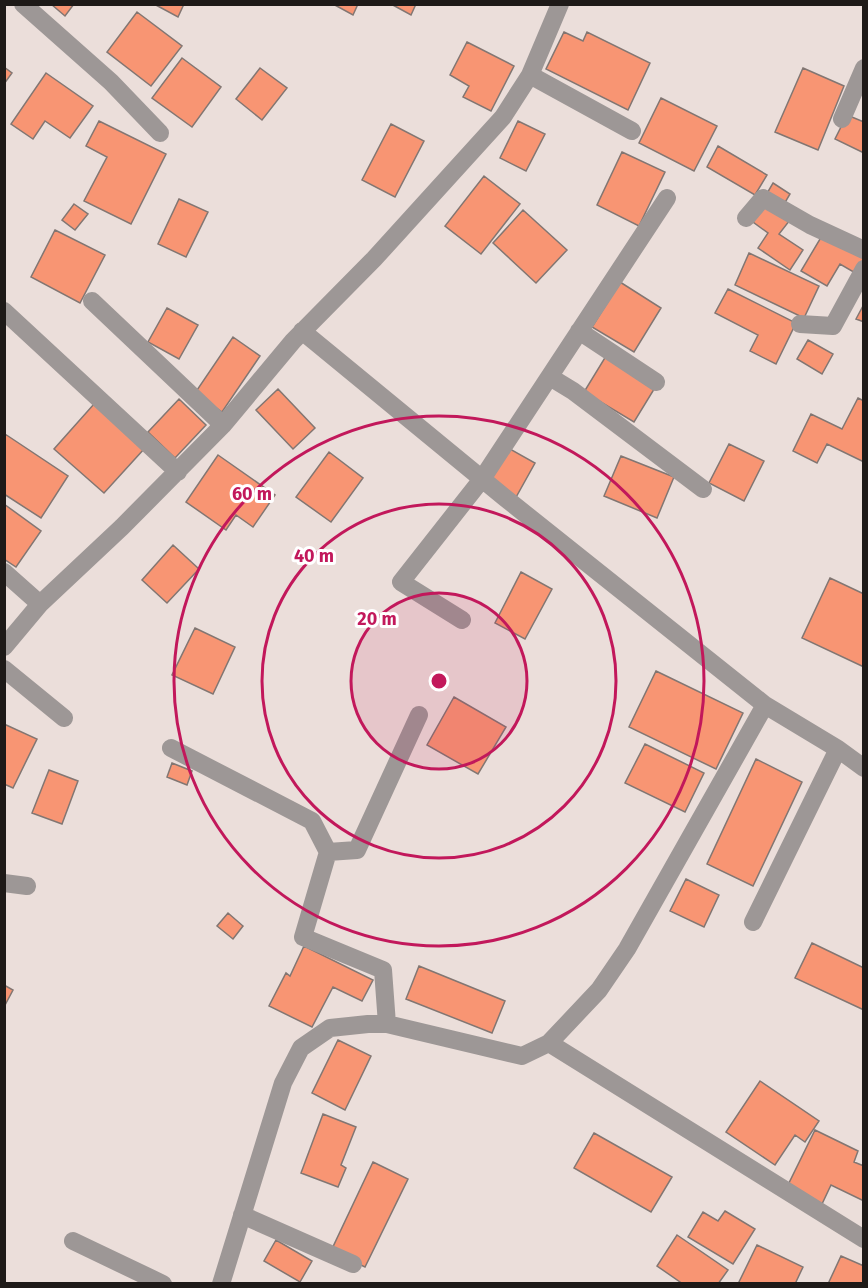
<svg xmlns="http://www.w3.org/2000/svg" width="868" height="1288" viewBox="0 0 868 1288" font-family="'Fira Sans',sans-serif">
	<rect width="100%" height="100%" fill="#ebdeda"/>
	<!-- building -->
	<path fill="#f89573" stroke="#827672" stroke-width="1.5" d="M51,4H74L65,16Z
		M154,4H184L178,17Z
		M333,4H358L353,15Z
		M391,4H416L411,15Z
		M137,12L182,46L151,86L107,52Z
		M564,32L583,41L587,32L650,63L628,110L546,69Z
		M467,42L514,66L491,111L463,97L469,86L450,75Z
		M182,58L221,87L192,127L152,98Z
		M4,67L12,73L4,84Z
		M260,68L287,88L262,120L236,99Z
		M803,68L844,86L818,150L775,132Z
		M46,73L93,106L70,138L45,121L33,139L11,124Z
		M661,98L717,126L694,171L639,143Z
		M847,115L864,122V153L835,139Z
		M99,121L166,154L131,224L84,201L107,157L86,146Z
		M518,121L545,134L526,171L500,158Z
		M391,124L424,141L395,197L362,180Z
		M718,146L767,175L755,195L707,167Z
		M622,152L665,172L639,226L597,205Z
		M484,176L520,204L481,254L445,226Z
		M773,183L790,194L783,206L766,195Z
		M179,199L208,212L186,257L158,244Z
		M766,203L790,220L779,234L803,250L790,270L758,248L768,233L753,222Z
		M74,204L88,214L75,230L62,220Z
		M523,210L567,250L536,283L493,243Z
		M55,230L105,255L80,303L31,277Z
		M823,234L864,258V263L857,274L840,264L827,286L801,271Z
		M749,253L819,286L804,318L735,285Z
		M620,282L661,308L634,352L592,327Z
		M728,289L796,323L776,364L750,351L758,335L715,313Z
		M864,304V322L856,319Z
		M167,308L198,325L179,359L148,342Z
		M233,337L260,356L222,412L195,393Z
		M808,340L833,354L822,374L797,359Z
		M606,356L656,386L634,422L584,392Z
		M278,389L315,428L293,449L256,410Z
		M858,398L864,401V462L827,444L817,463L793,451L811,414L842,429Z
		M179,399L206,425L175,458L148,432Z
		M94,404L144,449L104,493L54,449Z
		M5,434L68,476L41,518L4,494Z
		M729,444L764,461L744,501L709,483Z
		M508,448L535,463L515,499L487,484Z
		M329,452L363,478L331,522L296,497Z
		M218,455L275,495L253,527L236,515L226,530L186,502Z
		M621,456L674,477L657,518L604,496Z
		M4,504L41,531L16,567L4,559Z
		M173,545L199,569L167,603L142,580Z
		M521,572L552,589L525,639L495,623Z
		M830,578L864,594V667L802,638Z
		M195,628L235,647L213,694L172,675Z
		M656,671L743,713L716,769L629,727Z
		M454,697L506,727L478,774L427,745Z
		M4,724L37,739L13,788L4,784Z
		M645,744L704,773L685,812L625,783Z
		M756,759L802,782L753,886L707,864Z
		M172,763L192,771L187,785L167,777Z
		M49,770L78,781L62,824L32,813Z
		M686,879L719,895L704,927L670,911Z
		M228,913L243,926L233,939L217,926Z
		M812,943L864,968V1010L795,978Z
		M304,946L373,980L362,1001L333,987L312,1027L269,1006L286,973L290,976Z
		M419,966L505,1001L492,1033L406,999Z
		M4,985L13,990L4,1007Z
		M338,1040L371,1056L345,1110L312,1093Z
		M760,1081L819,1121L805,1142L795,1135L775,1165L726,1132Z
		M323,1114L356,1127L341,1165L346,1168L338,1187L301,1173Z
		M815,1130L858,1151L854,1162L864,1166V1201L831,1185L822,1204L787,1187Z
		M594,1133L672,1177L651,1212L574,1168Z
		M373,1162L408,1179L365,1267L331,1251Z
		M725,1211L755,1229L733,1264L688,1237L703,1212L718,1221Z
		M677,1235L728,1270L718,1284H683L657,1266Z
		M276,1240L312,1261L300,1282L264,1261Z
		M757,1245L803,1267L795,1284H738Z
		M841,1256L864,1266V1284H828Z"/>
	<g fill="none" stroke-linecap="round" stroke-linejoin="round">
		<!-- minor -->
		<path stroke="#9d9796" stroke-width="18" d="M23,4L111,82L160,133
			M530,75L632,131
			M842,119L864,68
			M746,218L763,198L810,225L864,250
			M92,301L223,425
			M4,311L178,472
			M800,324L833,326L864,269
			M302,331L504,497L765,705L838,749L864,768
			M579,331L656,382
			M550,377L573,391L703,489
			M4,572L40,604
			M462,620L401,582L482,479L667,198
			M4,647L40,604L122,527L223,425L293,341L374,259L503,117L530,75L560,4
			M4,669L64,718
			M171,748L312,821L328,852L303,937L383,970L387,1024
			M328,852L357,850L419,715
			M4,883L27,886
			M753,922L838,749
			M549,1043L864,1239
			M242,1215L353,1264
			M73,1241L163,1284
			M221,1284L283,1083L301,1048L330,1028L368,1024H387L522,1056L549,1043L599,990L627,949L765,705"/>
	</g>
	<!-- distance rings -->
	<circle cx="439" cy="681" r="88" fill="#c2185b" fill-opacity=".12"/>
	<g fill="none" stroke="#c2185b" stroke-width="3">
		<circle cx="439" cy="681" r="88"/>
		<circle cx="439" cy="681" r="177"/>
		<circle cx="439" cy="681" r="265"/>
	</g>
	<circle cx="439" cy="681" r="9" fill="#c2185b" stroke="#fff" stroke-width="3"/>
	<g font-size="18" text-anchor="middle" font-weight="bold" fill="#c2185b" stroke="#fff" stroke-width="6" stroke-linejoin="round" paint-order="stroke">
		<text x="252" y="500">60 m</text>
		<text x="314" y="562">40 m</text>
		<text x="377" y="625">20 m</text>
	</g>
	<!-- border -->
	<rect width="868" height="1288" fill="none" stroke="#1e1a18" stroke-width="12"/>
</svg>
